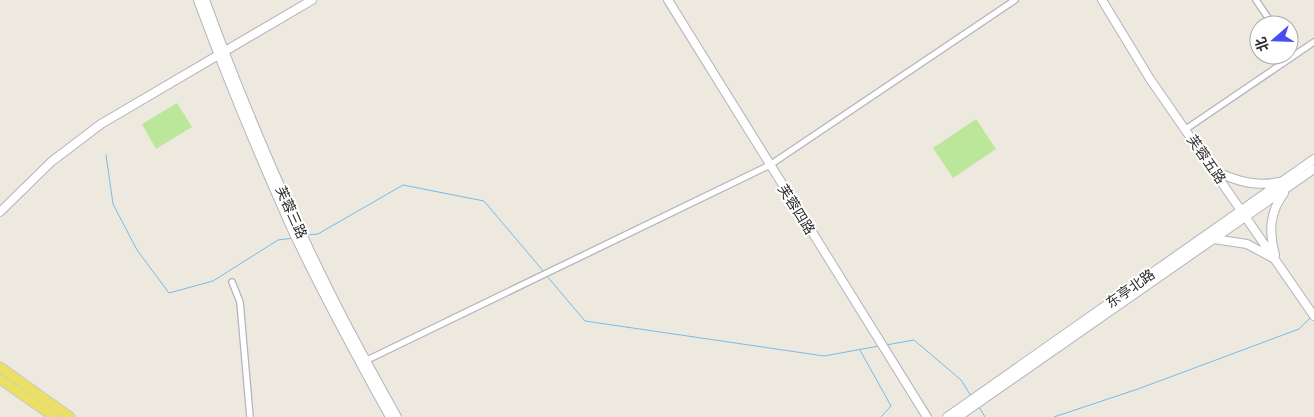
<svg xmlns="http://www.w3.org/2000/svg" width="1314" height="417" viewBox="0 0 1314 417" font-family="Lato,'Noto Sans SC',sans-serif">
	<rect width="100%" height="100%" fill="#ede9df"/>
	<!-- pitch -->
	<path fill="#bce79a" d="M177,103L192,127L156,149L142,124Z
		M976,119L996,149L953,178L933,148Z"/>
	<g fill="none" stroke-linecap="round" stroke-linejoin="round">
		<!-- stream -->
		<path stroke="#77bbea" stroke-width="1" d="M106,155L113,204L137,250L169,293L213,281L278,240L294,238
			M307,235L318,234L403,185L484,201L544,272
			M546,275L585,321L824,356L879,346
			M886,345L914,340L961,380L971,396
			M860,350L891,406L881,417
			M979,407L985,417
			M1054,417L1138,389L1299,329L1310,318"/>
		<defs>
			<path id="street" d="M1256,0L1273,25
				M1289,50L1293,56
				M1186,129L1314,42
				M232,282L240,302L250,417
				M363,362L770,165L1015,0"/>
			<path id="secondary" d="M198,0C226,76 257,151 290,225C320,290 355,354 390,417
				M205,0C241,98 282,196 329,290C350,333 374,375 397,417
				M668,0L927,417
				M1102,0L1150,79L1314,316
				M1216,172C1238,181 1255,187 1279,182
				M0,212L51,162L101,124L312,0
				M1214,239L1247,244L1273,258
				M1275,255C1269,232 1269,213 1284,193
				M947,417L1314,159
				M958,417L1314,169"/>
			<path id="primary" d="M0,367L70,417
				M0,379L54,417"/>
		</defs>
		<!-- street casing -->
		<use href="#street" stroke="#b2b3bf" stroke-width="8"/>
		<!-- secondary casing -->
		<use href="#secondary" stroke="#b2b3bf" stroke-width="10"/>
		<!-- primary casing -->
		<use href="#primary" stroke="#c8c8c8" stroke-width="11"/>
		<!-- street -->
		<use href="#street" stroke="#fff" stroke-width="5.5"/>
		<!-- secondary -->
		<use href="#secondary" stroke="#fff" stroke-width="8"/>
		<!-- primary -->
		<use href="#primary" stroke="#ebdf66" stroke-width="9"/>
	</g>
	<g text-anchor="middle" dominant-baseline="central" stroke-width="4" stroke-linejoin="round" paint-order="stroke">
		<!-- street labels -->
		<g font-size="14" fill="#2c2c2c" stroke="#fff">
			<text transform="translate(1207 159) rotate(55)">芙蓉五路</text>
			<text transform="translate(797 209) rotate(58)">芙蓉四路</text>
			<text transform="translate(292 212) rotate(66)">芙蓉三路</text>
			<text transform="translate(1130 288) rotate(-35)">东亭北路</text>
		</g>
	</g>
	<!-- north arrow -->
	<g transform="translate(1274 40) rotate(250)"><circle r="24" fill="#ffffff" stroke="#ababab"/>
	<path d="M0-4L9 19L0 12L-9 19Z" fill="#474ef2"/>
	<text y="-8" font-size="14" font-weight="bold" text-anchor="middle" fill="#2c2c2c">北</text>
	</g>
</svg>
